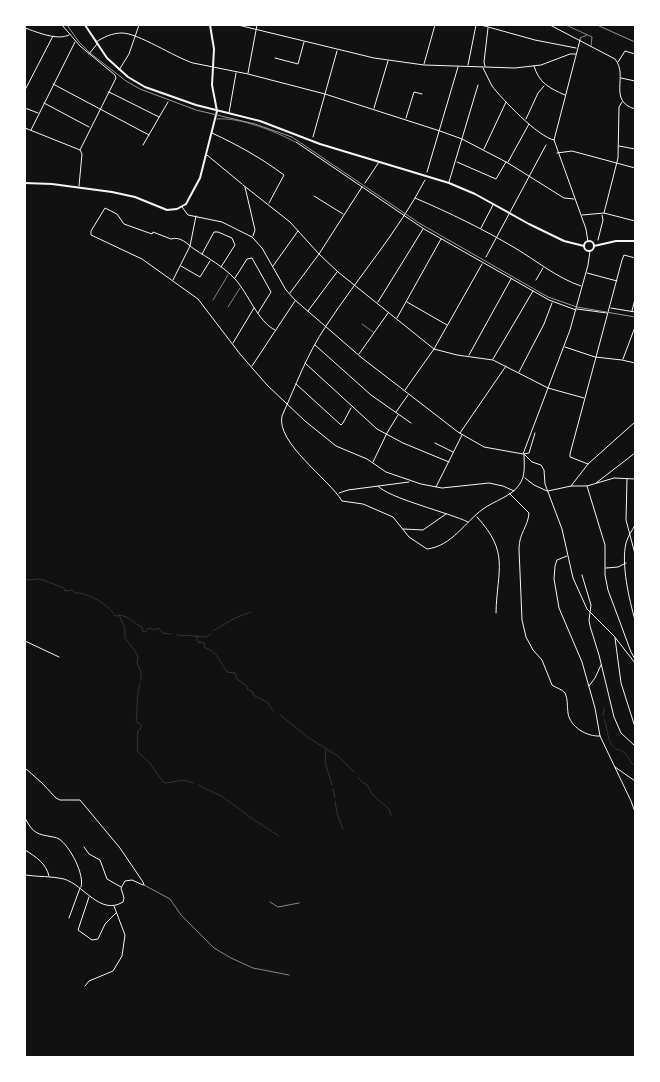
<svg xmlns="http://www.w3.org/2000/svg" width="660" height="1082" viewBox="0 0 660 1082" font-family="Mulish,sans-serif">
	<rect width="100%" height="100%" fill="#111"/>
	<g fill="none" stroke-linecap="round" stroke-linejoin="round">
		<!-- stream -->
		<path stroke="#333" stroke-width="1" d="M25,578L27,580L40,579L64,588L65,591L72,590L76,593C86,592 110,605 115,616C128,613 132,623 142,627L143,632H145L149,628L154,630L158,628L163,633L171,634
			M119,615L125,629V638L135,651L138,657L137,663L141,672V680
			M213,631L235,618L251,612
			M177,635C184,637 190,634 197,637L198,642L204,643L205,648C217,651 220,662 227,672L235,673L237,679L248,687L247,689L253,692V695L267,702L273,711
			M195,636L206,637L211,634
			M140,684C136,697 138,709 136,722L141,724V728L138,731C136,738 139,742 137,751L149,762L164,783C176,783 180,777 193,783
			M280,715L309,738L338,756L354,772
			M603,716L604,708
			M604,719C608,727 606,736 612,745C615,750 618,749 622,751C627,754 629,759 632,764L635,765
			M326,750L325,762L332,785
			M358,777L361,781L367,785L373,795L389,809L391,815
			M198,785L223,797L254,820L279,836
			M333,789L335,798
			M335,801L337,813L343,829"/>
		<!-- service -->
		<path stroke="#f5f5f5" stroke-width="0.5" d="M566,25L592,37L591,46
			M580,40V38L587,35
			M217,119C239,117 275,131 295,142
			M213,300L228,275
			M228,307L240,288
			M362,324L373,332
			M144,885L170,899L181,915L214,948L231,958L253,968L289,975
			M270,902L278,907L299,903"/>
		<!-- minor -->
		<path stroke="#f5f5f5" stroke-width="1" d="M62,25L80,46L115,75L116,78L80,150L82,154L79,186
			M238,25L374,58L424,65L515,68L541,65L570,54H576
			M25,28C37,32 57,41 69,35
			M96,42C104,37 112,33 122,33C138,33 174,57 193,63L248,74L325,94L440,131L462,139L508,163L564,198L574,199
			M89,54L97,44
			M275,58L298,64L304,42
			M618,62L625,51L635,54
			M424,64L435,25
			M468,65L476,25
			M485,66L484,62L488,28
			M534,66C539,83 549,88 565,95
			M483,68C486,74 489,80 492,86C502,99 538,137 554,140
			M119,70L129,54L139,25
			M248,73L257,25
			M621,78L635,81
			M53,84L149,135
			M25,90L53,36
			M109,92L159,117
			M44,103L89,127
			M25,108L38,113
			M374,108L388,61
			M229,113L236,73
			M406,118L414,92L422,94
			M526,119L538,93L544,86
			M25,128L80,150
			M31,130L75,42
			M212,133C238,145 261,158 284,175L269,203
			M313,137L337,51
			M296,142L424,229L549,300L576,310
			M143,145L168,102
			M619,146L635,149
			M484,149L506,102
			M557,153L572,151L635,168
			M207,155L242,184
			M457,162L496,179L506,162
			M508,162L529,124
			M427,172L458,67
			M425,180C398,232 358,277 326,326C307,354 296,385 282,416C276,443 329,479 342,501L363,504L393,517L409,537L427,549C452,546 465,522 483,509C494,501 512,496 519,485C526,476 524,465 524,454
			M449,182L478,85
			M365,183L379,162
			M243,185L290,222L319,254L338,272L434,349L457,355L493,360L548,388L584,398
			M245,187L255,230L253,236
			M314,196L343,214
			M415,198C450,213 483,229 515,248C537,261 557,278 581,286
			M604,213L618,158L619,107L622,102
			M582,215L604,213L635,221
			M481,228L493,205
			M598,240L603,220L602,215
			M202,254L214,232H218L232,238L235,245L221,267
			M486,257L546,145
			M181,266L200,277L210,261
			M273,266L298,231
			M587,273L617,281
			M235,278L247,259L252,258L271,292L258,313
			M173,280L190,246L196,216
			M536,280L543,268
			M290,293L319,254L362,187
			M378,302L423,229
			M407,302L447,325
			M611,308L635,312
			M577,309L607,313
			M308,311L337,272
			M632,311L635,299
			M397,318L441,239
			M275,330C258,322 248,293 235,279C224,267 208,258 194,249C187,244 181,236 171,239L153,232L152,234L124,224L117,214L105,208L91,231V235L142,259L198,299L240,354L267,385L305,421L336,446L367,459L386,472L421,484L442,488L489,483L503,486L514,491
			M233,343L254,308
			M315,345L371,395L411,423
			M565,347L595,357L622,360L635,363
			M359,354L388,313
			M469,355L511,279
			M493,359L533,291
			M623,359L635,327
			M305,363L377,429L403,443L449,462
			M252,366L295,301
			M519,372L544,324L552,303
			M296,384L341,425L343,423L351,408
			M405,390L434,349L482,264
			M396,412L408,395
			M460,433L506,366
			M435,443L453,452
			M524,454L532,462L541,465L544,470L545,484L562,529L573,578L587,609L614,636L635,663
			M524,454L529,453L535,433
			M373,462L387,433L398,415
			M588,464L570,457V454L622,260L624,255L635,258
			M525,478L534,485L547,491
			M627,479L626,520L635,554
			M596,483L635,453
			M378,486C388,498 450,513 468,522
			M571,486L588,464L635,422
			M587,486L605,545V575L608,590L631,652L635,659
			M436,487L462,435
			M548,491L571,486H587L614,478L635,479
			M339,493L348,490L409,482
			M509,493L529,513C528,527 519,533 519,549L522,620L526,637L533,650L542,660L552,685C556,688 562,689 565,693C568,699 567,706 568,713C570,727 587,737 600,736
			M477,517C510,553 497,569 496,613
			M635,525C632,531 628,536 626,543C621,564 629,599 635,620
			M403,529L423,530L446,514
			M567,556L557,560L555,566L554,579L559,608L582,662L595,708L600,736L631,801L635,812
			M606,568L618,567L626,563
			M582,575L591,605L589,620L590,626L599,655L614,717L621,733L635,746
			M615,638L621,683L635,727
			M25,641L59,657
			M589,686L595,678L601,665
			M615,767L635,781
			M25,768L42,783L56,798L60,800H80L120,848L143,882L144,885
			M25,818C31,829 34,834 48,836C52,837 56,837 59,839C70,846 85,875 81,887
			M84,847L89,854L100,860L107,879L121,887
			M25,850C36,857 46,863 49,876
			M25,875C38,877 52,876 64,879C84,885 100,916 123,902L124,898L121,888L125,881L132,880L143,885
			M89,897L78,930L92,940L98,939L105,924L116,913
			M69,918L80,888
			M85,986L89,981L113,971L122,956L125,935L114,906"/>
		<!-- tertiary -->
		<path stroke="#f5f5f5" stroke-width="1" d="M481,25L535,40L576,48
			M550,25L615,59C629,76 607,101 635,109
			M580,40L554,140L586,229L588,242
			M182,207L188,215L222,222L252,237L262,248L286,290L295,300L362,358L458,432L484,447L523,454L570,330L588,265L590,251"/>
		<!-- secondary -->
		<path stroke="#f5f5f5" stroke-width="2" d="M25,183L52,184L112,192L135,197L167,210L177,209L186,204L200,178L217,111L212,85L214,49L210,25"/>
		<!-- primary -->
		<path stroke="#f5f5f5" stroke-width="2" d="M85,25L107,58L128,77L145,87L196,105L260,121L320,144L449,183L475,194L529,224L564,241L584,246
			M584 246a5 5 0 1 1 10 0a5 5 0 1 1-10 0Z
			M594,246L616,241H635"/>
		<!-- tram -->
		<path stroke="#9a9a9a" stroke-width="1" d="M67,25L79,42L90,53L126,81L140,89L196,110L255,124L292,137L419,223L548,297L577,307L635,317"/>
		<!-- rail -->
		<path stroke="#9a9a9a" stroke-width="1" d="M597,25L635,42"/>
	</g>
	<!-- border -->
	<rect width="660" height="1082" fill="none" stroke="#ffffff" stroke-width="52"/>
</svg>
